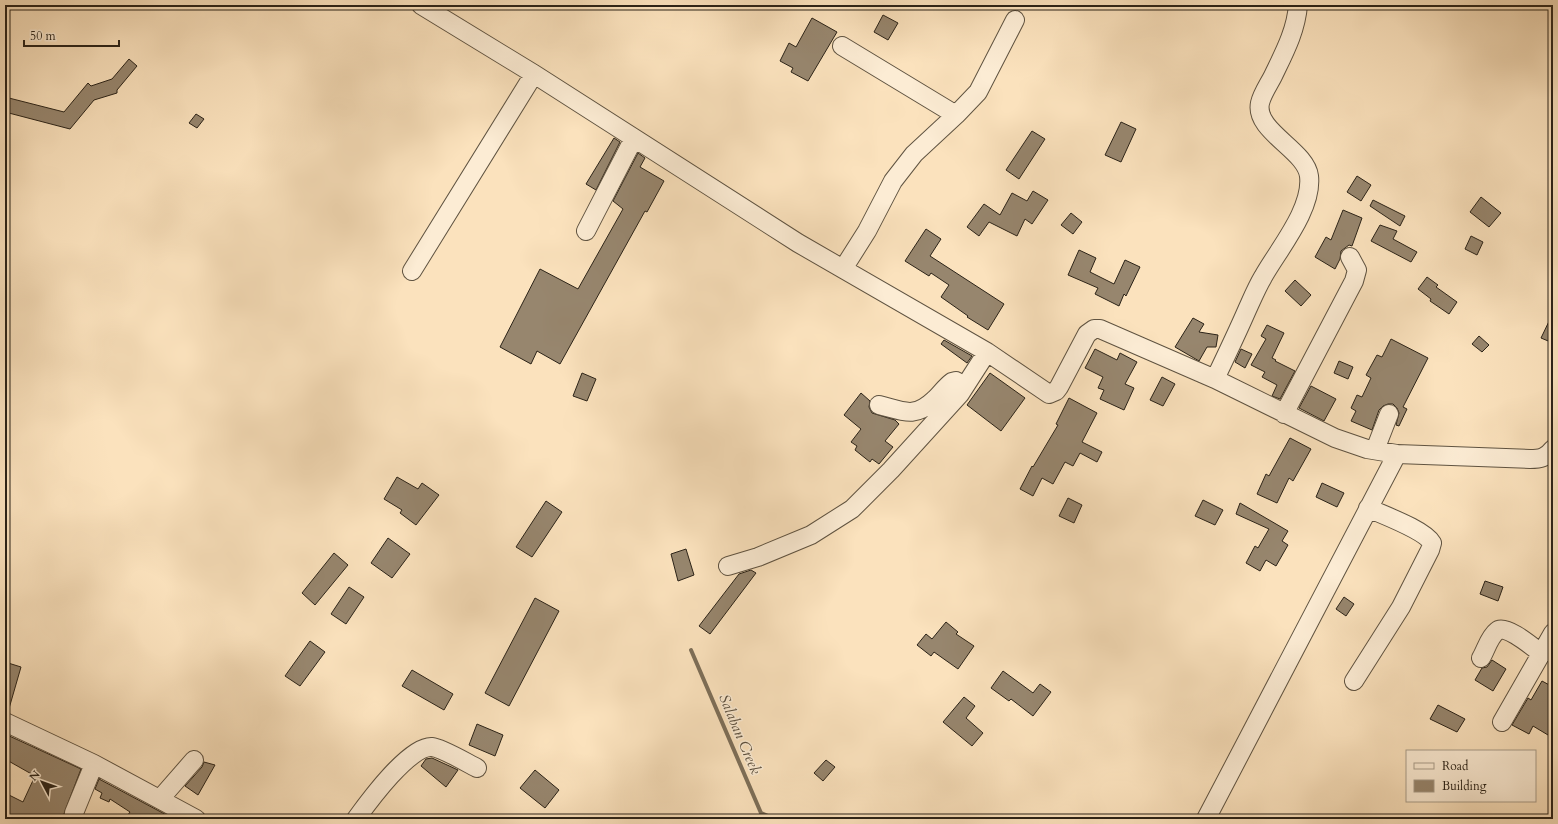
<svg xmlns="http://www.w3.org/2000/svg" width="1558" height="824" viewBox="0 0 1558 824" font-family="Cardo,serif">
	<rect width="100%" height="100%" fill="#fbe2bd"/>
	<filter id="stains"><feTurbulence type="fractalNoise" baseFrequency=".005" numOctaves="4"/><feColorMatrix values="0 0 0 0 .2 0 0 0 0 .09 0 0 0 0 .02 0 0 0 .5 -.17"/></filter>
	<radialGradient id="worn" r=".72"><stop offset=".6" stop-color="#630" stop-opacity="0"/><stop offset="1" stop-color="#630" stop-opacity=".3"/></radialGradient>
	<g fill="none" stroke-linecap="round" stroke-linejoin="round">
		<!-- stream -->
		<path stroke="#7d6f59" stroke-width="4" d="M691,650L761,813L775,819"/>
	</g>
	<!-- building -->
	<path fill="#97866e" stroke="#2b2318" d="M883,15L898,23L888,40L874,32Z
		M812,18L837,32L808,81L791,72L793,68L780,61L789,43L796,47Z
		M129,59L137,66L117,90V93L94,100L70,129L5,112V97L64,112L88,83L91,86L112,79Z
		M196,114L204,119L197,128L189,123Z
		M1121,122L1136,129L1121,162L1105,155Z
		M1032,131L1045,139L1019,179L1006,170Z
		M614,138L620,142L596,190L586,184Z
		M638,153L645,158L640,167L664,181L647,212L645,211L560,364L537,351L531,364L500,347L540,269L578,289L623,209L613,201Z
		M1357,176L1371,185L1361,201L1347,192Z
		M1033,191L1048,200L1032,224L1025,219L1017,236L989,222L979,236L967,227L984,204L1000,215L1012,193L1027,201Z
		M1481,197L1501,213L1489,227L1470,212Z
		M1373,200L1405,216L1400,226L1370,206Z
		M1343,210L1362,218L1352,246L1349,245L1341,251L1340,259L1335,269L1315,257L1326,237L1331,240Z
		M1071,213L1082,222L1073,234L1061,225Z
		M1380,225L1397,231L1393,239L1417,252L1411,262L1371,241Z
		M926,229L941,239L930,256L1004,304L988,330L967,317L968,316L941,297L949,285L931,273L929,276L905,261Z
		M1471,236L1483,242L1477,255L1465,249Z
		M1079,250L1096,258L1090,272L1114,284L1125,260L1140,267L1126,296L1124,294L1119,306L1095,294L1098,288L1068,275Z
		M1427,277L1438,285L1436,287L1457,302L1449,314L1430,301L1431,299L1418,289Z
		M1295,280L1311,295L1301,306L1285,291Z
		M1553,313V343L1541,338Z
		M1193,318L1204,324L1199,332L1218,335L1216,347H1207L1199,361L1175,347Z
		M1267,325L1284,333L1272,358L1276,360L1275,361L1295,371L1280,399L1272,396L1277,385L1262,377L1265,372L1251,365L1266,339L1261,336Z
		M1479,336L1489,345L1482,352L1472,344Z
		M1391,339L1428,358L1403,407L1407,409L1399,426L1396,425L1399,413L1397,408L1393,404H1388L1383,406L1379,410L1372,430L1351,421L1356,411L1351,408L1357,395L1362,397L1371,378L1366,375L1377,355L1382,357Z
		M944,340L972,356L967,363L941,344Z
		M1095,349L1117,360L1120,353L1137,362L1125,384L1134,388L1124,410L1100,399L1104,390L1098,388L1103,377L1085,368Z
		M1241,349L1252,354L1245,368L1235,362Z
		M1339,361L1353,367L1348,379L1334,373Z
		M582,373L596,379L587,401L573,396Z
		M990,373L1025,398L1001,431L967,405Z
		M1162,377L1175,384L1163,406L1150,400Z
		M1311,386L1336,399L1324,421L1299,408Z
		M861,393L870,401L869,407L872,413L895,420L899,424L885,441L893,447L879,464L872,459L870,462L855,450L857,446L851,442L861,429L844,415Z
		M1069,398L1097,413L1082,442L1102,452L1097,462L1080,453L1073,466L1065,462L1053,484L1042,478L1033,496L1020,489L1032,466L1033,467L1058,425L1056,424Z
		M1290,438L1311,449L1293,481L1289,478L1277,503L1257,494L1266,474L1269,476Z
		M397,477L418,489L422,483L439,495L416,525L400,513L402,510L384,499Z
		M1322,483L1344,493L1337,507L1316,497Z
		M1068,498L1082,505L1074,523L1059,516Z
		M1203,500L1223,510L1215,525L1195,516Z
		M546,501L562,512L532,557L516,547Z
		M1240,503L1288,531L1282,541L1288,545L1276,566L1266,560L1260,571L1246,563L1255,546L1258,548L1269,529L1236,514Z
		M388,538L410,554L392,578L371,563Z
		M686,549L694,575L678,581L671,554Z
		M334,553L348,565L315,605L302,593Z
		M751,570L756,573L710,634L699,626L739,574Z
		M1485,581L1503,587L1498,601L1480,594Z
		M349,587L364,597L346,624L331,614Z
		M1344,597L1354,604L1346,616L1336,609Z
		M535,598L559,611L509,706L485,693Z
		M946,622L958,632L956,634L974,646L958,669L934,652L931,656L917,645L926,634L932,639Z
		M310,641L325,652L300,686L285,676Z
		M1492,660L1506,669L1493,691L1475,680L1482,668L1487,667Z
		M5,662L21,667L8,712H5Z
		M412,670L453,694L444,710L402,686Z
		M1003,671L1033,693L1040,684L1051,692L1033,716L1011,699L1009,701L991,688Z
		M1542,681L1553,687V738L1533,726L1529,734L1512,725L1528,698L1531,700Z
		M964,697L975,706L966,718L983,733L972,746L943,722Z
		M1438,705L1465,719L1457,732L1430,719Z
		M477,724L503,735L495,756L469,745Z
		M5,734L81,769L62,819H5V793L23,802L35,776L5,759Z
		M432,758L458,770L446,787L421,766L426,759Z
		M826,760L835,767L823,781L814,773Z
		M204,762L215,765L198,795L185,786L202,767Z
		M535,770L559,790L545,808L520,788Z
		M99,779L174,819H125L130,812L110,799L109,802L100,798L102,793L95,789Z"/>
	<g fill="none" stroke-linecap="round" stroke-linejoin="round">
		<defs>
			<path id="minor" d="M421,5L534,74L798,243L987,352L1049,394L1056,391L1059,387L1087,334L1094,329H1100L1215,379L1335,438L1367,449L1397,454L1530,459C1540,459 1546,458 1553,449
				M842,46L956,115L914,154L893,181L867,231L843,269
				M956,115L978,92L1015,20
				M586,231L634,138
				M412,271L534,74
				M1215,379C1226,356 1237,333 1247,310C1252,299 1257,287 1263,277C1278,250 1313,209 1309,176C1306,150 1254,131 1260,103C1262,94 1269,84 1273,76C1284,53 1296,31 1298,5
				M879,405C903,411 914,419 934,400C940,395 945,387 952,382L956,381L965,386
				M1284,414L1354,281L1357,270L1350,257
				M1375,450L1389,414
				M728,566L758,557L811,535L852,509L891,470L960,394L987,352
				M1481,658C1486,650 1489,637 1497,631C1505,623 1534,648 1542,654
				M1354,681L1401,607L1430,550L1432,543C1425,530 1383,515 1368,508
				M5,722L94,764L196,819
				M1502,722L1553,633
				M160,799L194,760
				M75,818L74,813L94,764
				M356,819C369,801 410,745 432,747C442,748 467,763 477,768
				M1206,819L1397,454"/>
		</defs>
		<!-- minor casing -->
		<use href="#minor" stroke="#5f5341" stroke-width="20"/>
		<!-- minor -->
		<use href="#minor" stroke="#fcecd4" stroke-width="18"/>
	</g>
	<g text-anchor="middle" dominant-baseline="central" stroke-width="3" stroke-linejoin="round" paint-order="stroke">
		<!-- water labels -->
		<g font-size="15" font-style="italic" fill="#5b4f3e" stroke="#fcecd4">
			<text transform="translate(740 734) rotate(67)">Salaban Creek</text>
		</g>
	</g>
	<!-- margin -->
	<rect width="1558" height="824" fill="none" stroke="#fbe2bd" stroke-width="20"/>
	<rect x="6" y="6" width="1546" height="812" fill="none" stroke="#2b2318" stroke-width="2"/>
	<rect x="10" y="10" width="1538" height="804" fill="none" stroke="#2b2318"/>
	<!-- legend -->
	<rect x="1406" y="750" width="130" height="52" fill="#fcecd4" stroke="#a89c89"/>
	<rect x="1414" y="763" width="20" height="6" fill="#fcecd4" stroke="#a89c89"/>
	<text x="1442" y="770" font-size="12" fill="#2b2318">Road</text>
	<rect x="1414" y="780" width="20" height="12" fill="#97866e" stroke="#a89c89"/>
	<text x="1442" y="790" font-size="12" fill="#2b2318">Building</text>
	<!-- north arrow -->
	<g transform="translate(42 782) rotate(311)" stroke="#fcecd4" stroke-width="3" paint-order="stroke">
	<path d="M0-3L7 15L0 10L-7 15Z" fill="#2b2318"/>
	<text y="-6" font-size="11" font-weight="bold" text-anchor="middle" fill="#2b2318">N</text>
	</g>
	<!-- scale -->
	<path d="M24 40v6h95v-6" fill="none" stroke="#2b2318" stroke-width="2"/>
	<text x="30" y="40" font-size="12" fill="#2b2318" stroke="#fcecd4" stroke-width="3" paint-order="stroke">50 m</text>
	<rect width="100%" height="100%" filter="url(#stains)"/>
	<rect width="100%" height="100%" fill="url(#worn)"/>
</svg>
